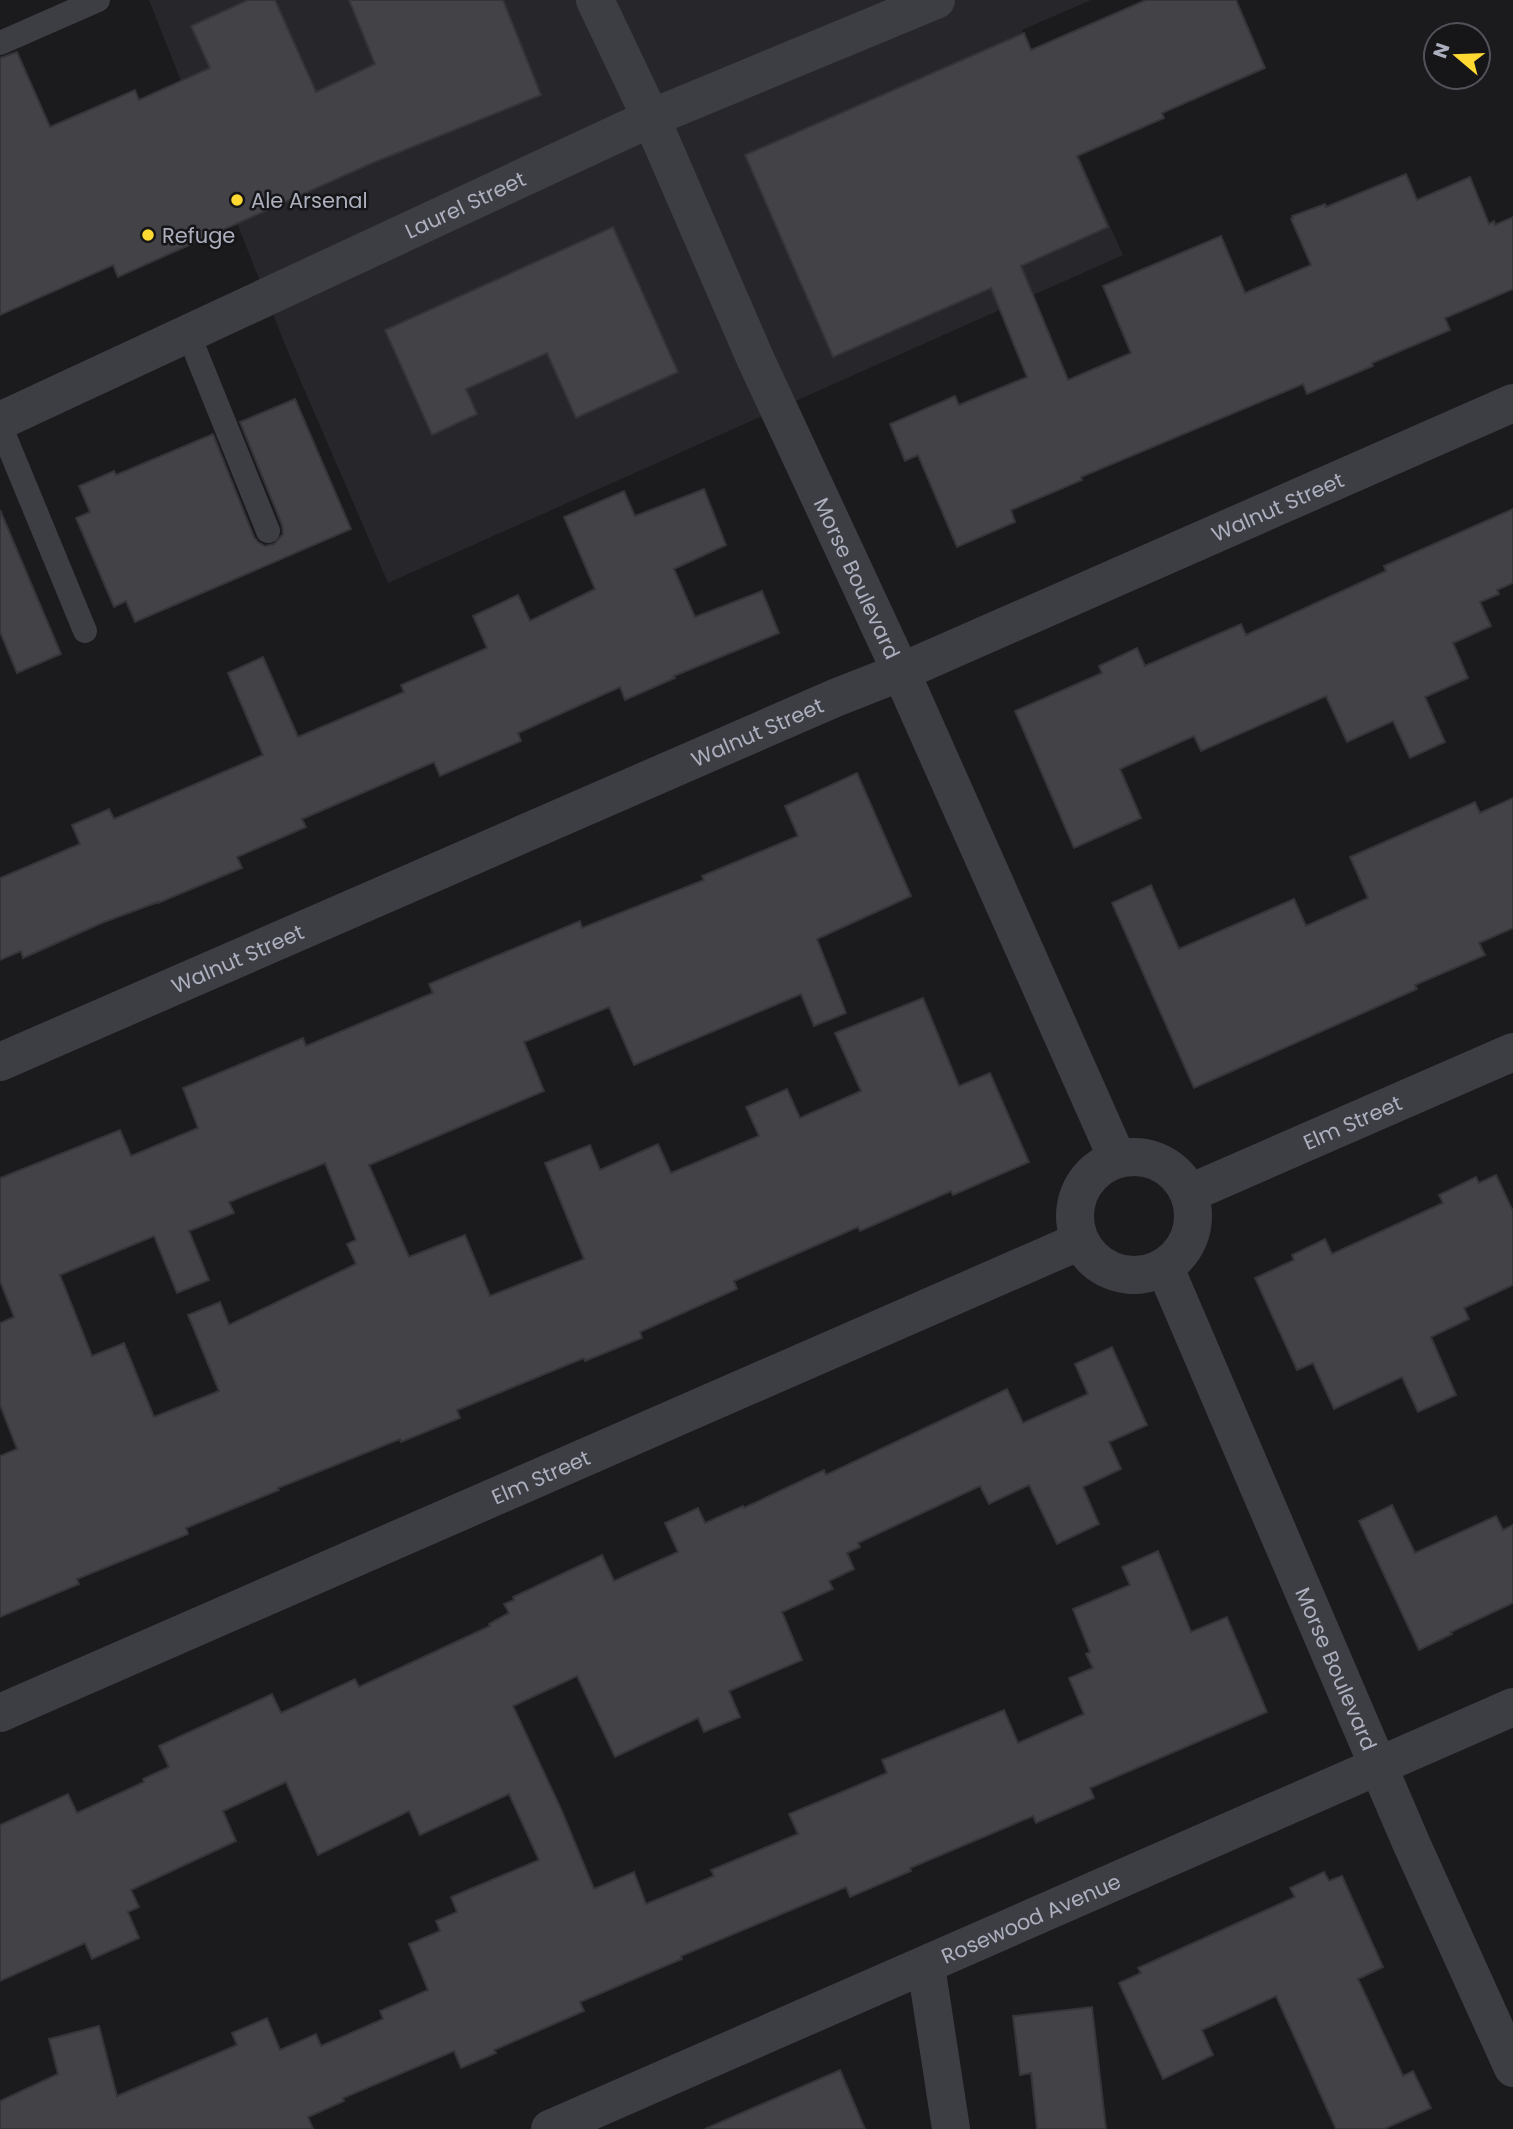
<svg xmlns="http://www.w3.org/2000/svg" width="1513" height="2129" viewBox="0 0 1513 2129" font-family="Poppins,sans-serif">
	<rect width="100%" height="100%" fill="#1b1a1d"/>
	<!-- built -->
	<path fill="#27262a" d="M149,0H1091L1022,30L1123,255L388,583L288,352Z"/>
	<!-- building -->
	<path fill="#424247" stroke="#353439" stroke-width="2" fill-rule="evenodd" d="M248,0H275L316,92L375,64L349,0H503L541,95L370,164L118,277L113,265L0,315V58L17,52L50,127L135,90L139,100L210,68L191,26Z
		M1146,0H1236L1265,68L1162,113L1164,118L1077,156L1108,227L1021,266L1068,380L1131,353L1103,286L1221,236L1245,293L1311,265L1291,219L1293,218L1292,216L1325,204L1326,207L1406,174L1417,200L1470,177L1489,224L1494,221L1495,225L1513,217V289L1445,318L1450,330L1372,363L1373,366L1307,394L1303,384L1081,477L1082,480L1011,510L1015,522L957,547L918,455L905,461L890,424L955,396L959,405L1027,377L991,288L833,357L745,155L1024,33L1031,50Z
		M613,227L678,372L576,418L547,353L466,389L477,414L432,435L385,330Z
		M295,399L351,529L135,622L126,601L114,607L76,518L90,512L79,486L114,471L116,475L213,434L254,537L258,542L265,546L274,544L283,534L282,525L240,422Z
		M704,489L726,545L674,569L695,617L762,591L779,633L674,676L675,678L625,700L620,687L518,733L521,741L440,776L434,762L302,819L306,827L237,857L242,868L158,903V902L104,922L23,958L21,951L0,960V878L80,844L72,825L109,809L114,819L263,755L228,673L263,657L298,737L404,692L401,685L487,648L473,616L518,595L530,621L595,589L564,517L624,491L635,516Z
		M1513,509V583L1497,590L1499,594L1480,602L1491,626L1453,643L1468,678L1425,697L1445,742L1410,758L1393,721L1347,742L1326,696L1201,751L1194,736L1120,769L1141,818L1074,848L1015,711L1102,673L1099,666L1137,648L1145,666L1241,624L1246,635L1386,571L1384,566Z
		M0,510L61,654L17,673L0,632Z
		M857,773L911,896L817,939L846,1013L814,1026L801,994L634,1065L609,1007L524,1042L544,1091L369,1165L409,1257L465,1235L490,1296L584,1259L545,1163L590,1145L600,1170L658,1144L671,1173L759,1136L746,1107L787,1089L800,1118L861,1091L835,1033L923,998L959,1086L990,1073L1029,1162L953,1195L951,1191L860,1231L858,1227L734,1281L737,1289L640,1332L642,1338L585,1361L584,1358L457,1410L460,1418L401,1442L400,1439L278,1488L279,1490L186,1528L188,1534L77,1579L79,1584L0,1617V1456L17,1449L0,1405V1323L14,1317L0,1281V1178L120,1130L131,1156L198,1128L183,1088L303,1038L306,1046L433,993L429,984L580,921L582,928L704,880L702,876L798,836L785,806ZM325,1163L356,1240L347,1244L356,1264L229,1325L220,1302L188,1315L219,1391L154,1417L124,1343L92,1356L60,1275L154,1236L177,1293L209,1280L189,1231L234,1213L229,1202Z
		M1513,798V928L1479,943L1485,955L1415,985L1417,989L1194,1088L1112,903L1151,885L1179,949L1294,899L1306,926L1368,898L1350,857L1475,802L1480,813Z
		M1496,1175L1513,1211V1285L1464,1308L1469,1319L1431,1337L1456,1395L1418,1412L1402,1377L1334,1409L1313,1363L1297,1370L1255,1278L1294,1260L1292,1255L1325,1239L1332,1254L1443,1203L1439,1195L1476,1177L1479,1183Z
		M1112,1347L1147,1425L1109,1442L1121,1469L1083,1487L1099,1524L1057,1544L1029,1485L989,1504L980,1486L858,1543L860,1547L847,1553L854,1569L829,1581L833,1589L782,1612L802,1660L729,1691L740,1717L704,1732L698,1718L615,1757L577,1676L513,1706L561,1809L594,1889L634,1872L646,1904L714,1876L711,1870L798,1834L789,1814L887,1773L882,1760L1004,1710L1018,1743L1084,1714L1069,1678L1093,1668L1086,1654L1090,1652L1073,1609L1130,1585L1122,1567L1158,1551L1191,1632L1227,1617L1267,1712L1090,1788L1094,1798L1036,1823L1033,1816L910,1868L911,1871L850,1897L846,1887L681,1956L682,1959L580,2002L584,2011L494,2050L496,2053L461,2068L454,2051L343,2098L344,2101L308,2117L313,2129H0V2101L58,2074L49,2039L99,2026L117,2096L237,2045L232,2033L267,2018L280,2050L316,2034L321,2046L383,2019L380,2011L428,1990L409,1944L440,1931L436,1921L457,1912L451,1897L539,1860L509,1794L420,1835L409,1811L318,1855L286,1782L223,1811L236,1841L131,1890L139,1907L128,1912L139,1938L92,1959L85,1943L0,1981V1825L68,1794L77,1813L144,1782L143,1779L169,1767L159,1746L272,1694L281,1713L355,1679L359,1687L490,1626L489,1624L509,1613L504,1604L514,1600L513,1597L602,1555L614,1581L678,1552L665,1523L698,1508L705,1523L743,1506L744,1508L824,1470L826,1475L1007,1389L1023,1423L1088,1394L1075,1364Z
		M1392,1505L1415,1553L1496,1516L1503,1530L1513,1525V1603L1451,1632L1452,1634L1419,1650L1359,1521Z
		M1324,1872L1329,1881L1342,1876L1383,1967L1358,1979L1403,2076L1413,2071L1431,2108L1384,2129H1336L1276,1996L1202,2030L1213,2055L1163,2079L1119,1983L1141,1973L1138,1968L1295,1897L1290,1888Z
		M1092,2007L1106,2129H1037L1031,2073L1020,2075L1013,2016Z
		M840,2070L865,2129H705Z"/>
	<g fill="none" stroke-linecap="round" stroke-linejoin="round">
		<!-- service -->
		<path stroke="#3d3d44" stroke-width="24" d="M0,43L98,0
			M188,333L268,531
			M0,425L85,631"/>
		<!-- minor -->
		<g stroke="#3d3d44" stroke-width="38">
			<path id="s1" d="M595,0L651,118L755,358L901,672L1117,1158"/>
			<path id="s2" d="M0,1062L835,698L901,672L1513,403"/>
			<circle cx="1134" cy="1216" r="59"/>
			<path id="s3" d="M1190,1193L1513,1052"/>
			<path id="s4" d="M1165,1268L1412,1845L1513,2068"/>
			<path id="s5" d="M0,1713L1080,1241"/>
			<path d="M926,1966L951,2129"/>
			<path id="s6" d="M550,2129L1513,1707"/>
		</g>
		<!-- tertiary -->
		<path stroke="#3d3d44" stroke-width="38" id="s7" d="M0,421L651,118L936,0"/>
	</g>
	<!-- markers -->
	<g fill="#fed931" stroke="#161518" stroke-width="2.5">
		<circle cx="237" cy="200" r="7"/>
		<circle cx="148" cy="235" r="7"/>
	</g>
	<g text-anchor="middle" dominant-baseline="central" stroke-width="5" stroke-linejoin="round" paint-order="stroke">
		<!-- poi labels -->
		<g font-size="21" fill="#acafbd" stroke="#161518" text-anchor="start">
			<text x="251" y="200">Ale Arsenal</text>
			<text x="162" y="235">Refuge</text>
		</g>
		<!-- street labels -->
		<g font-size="21" fill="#acafbd" stroke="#161518">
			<text stroke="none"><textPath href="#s7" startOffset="513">Laurel Street</textPath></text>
			<text stroke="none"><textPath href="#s2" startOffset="1393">Walnut Street</textPath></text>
			<text stroke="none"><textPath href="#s1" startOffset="635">Morse Boulevard</textPath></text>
			<text stroke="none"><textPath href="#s2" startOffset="826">Walnut Street</textPath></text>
			<text stroke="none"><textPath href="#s2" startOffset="259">Walnut Street</textPath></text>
			<text stroke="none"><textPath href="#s3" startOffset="177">Elm Street</textPath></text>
			<text stroke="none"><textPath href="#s5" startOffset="590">Elm Street</textPath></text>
			<text stroke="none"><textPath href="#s4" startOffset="436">Morse Boulevard</textPath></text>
			<text stroke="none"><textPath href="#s6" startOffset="525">Rosewood Avenue</textPath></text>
		</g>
	</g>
	<!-- north arrow -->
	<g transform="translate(1457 56) rotate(289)"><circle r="33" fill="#161518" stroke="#52535a" stroke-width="2"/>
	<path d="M0-5L12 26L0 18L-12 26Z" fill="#fed931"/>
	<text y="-10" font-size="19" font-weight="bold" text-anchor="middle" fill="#acafbd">N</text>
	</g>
</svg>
